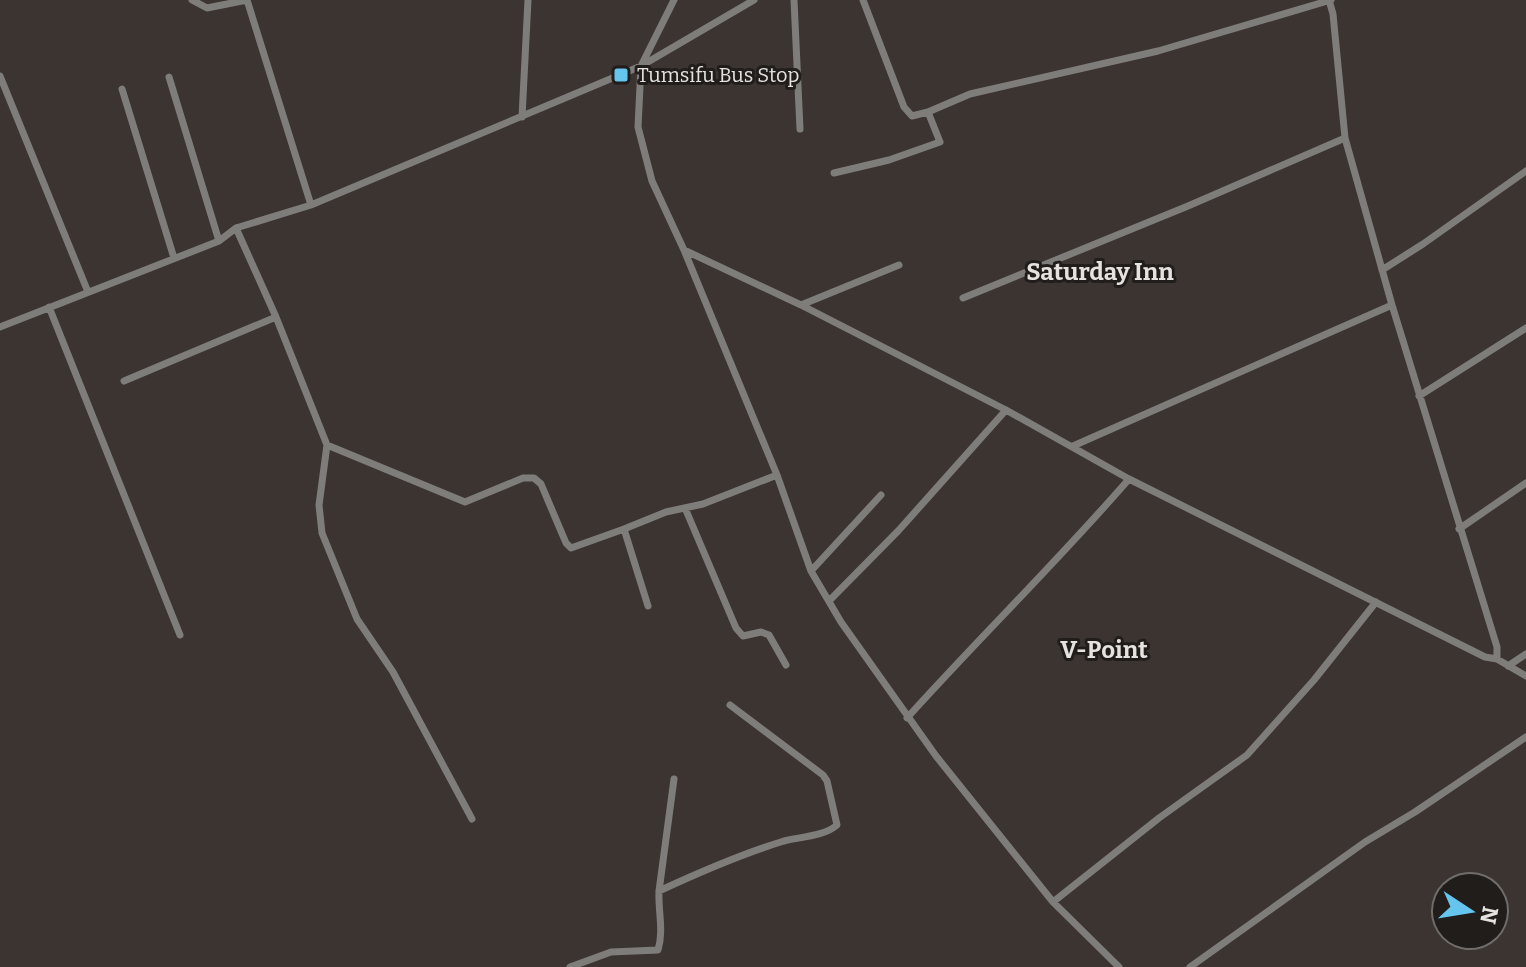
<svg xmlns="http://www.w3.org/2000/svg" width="1526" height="967" viewBox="0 0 1526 967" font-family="Bitter,serif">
	<rect width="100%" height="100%" fill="#3b3431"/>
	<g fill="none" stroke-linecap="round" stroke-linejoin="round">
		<!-- street -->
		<path stroke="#7f7d7a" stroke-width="7" d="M192,0L207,8L247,0
			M247,0L311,205
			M674,0L641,66L638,127L652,181L684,250L777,475L811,571L841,622L936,756L1053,902L1119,967
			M794,0L800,129
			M1329,0L1333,14L1345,138L1392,305L1497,647V659
			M0,76L88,292
			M169,77L219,241
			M122,89L174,258
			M928,112L970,94L1158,51L1331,0
			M522,117L528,0
			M834,173L889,160L940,142L928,112L912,116L904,107L863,0
			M236,228L276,317L327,445L319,505L322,533L357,619L393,672L472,819
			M684,250L801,305L1006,410L1129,479L1485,657L1497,659L1526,676
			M1382,270L1423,244L1526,171
			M963,298L1188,206L1345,138
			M801,305L899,265
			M49,307L180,635
			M0,327L219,241L236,228L311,205L641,66L754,0
			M124,381L276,317
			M1419,396L1526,328
			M327,445L465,502L523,478H534L541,484L566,543L571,548L624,529
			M1073,446L1392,305
			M685,508L736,628L743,636L761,632L769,635L786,665
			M1459,529L1526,483
			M811,571L881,495
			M829,601L899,530L1006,410
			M648,606L624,529L666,512L703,504L777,475
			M1508,666L1526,654
			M907,718C980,637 1058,561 1129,479
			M659,891C700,872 741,854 784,841C800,837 825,836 837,825L827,781L823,775L730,705
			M1053,902L1159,818L1247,755L1314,680L1376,602
			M570,967L611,952L658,950C664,931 658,911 659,891L674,779
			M1190,967L1365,842L1415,812L1526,737"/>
	</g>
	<!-- markers -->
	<rect fill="#65c5ee" stroke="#201d1b" stroke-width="3" x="613" y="67" width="16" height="16" rx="4"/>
	<g text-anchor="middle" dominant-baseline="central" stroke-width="6" stroke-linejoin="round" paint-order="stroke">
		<!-- poi labels -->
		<g font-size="20" fill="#e6e2e0" stroke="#201d1b" text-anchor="start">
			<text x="637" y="75">Tumsifu Bus Stop</text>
		</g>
		<!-- quarter labels -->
		<g font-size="24" font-weight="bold" fill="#e6e2e0" stroke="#201d1b">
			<text x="1100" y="272">Saturday Inn</text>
			<text x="1104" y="650">V-Point</text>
		</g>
	</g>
	<!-- north arrow -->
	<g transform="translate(1470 911) rotate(102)"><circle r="38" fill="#201d1b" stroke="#6f6c6a" stroke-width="2"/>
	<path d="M0-6L14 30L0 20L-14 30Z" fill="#65c5ee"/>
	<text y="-12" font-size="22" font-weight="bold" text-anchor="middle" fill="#e6e2e0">N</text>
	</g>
</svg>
